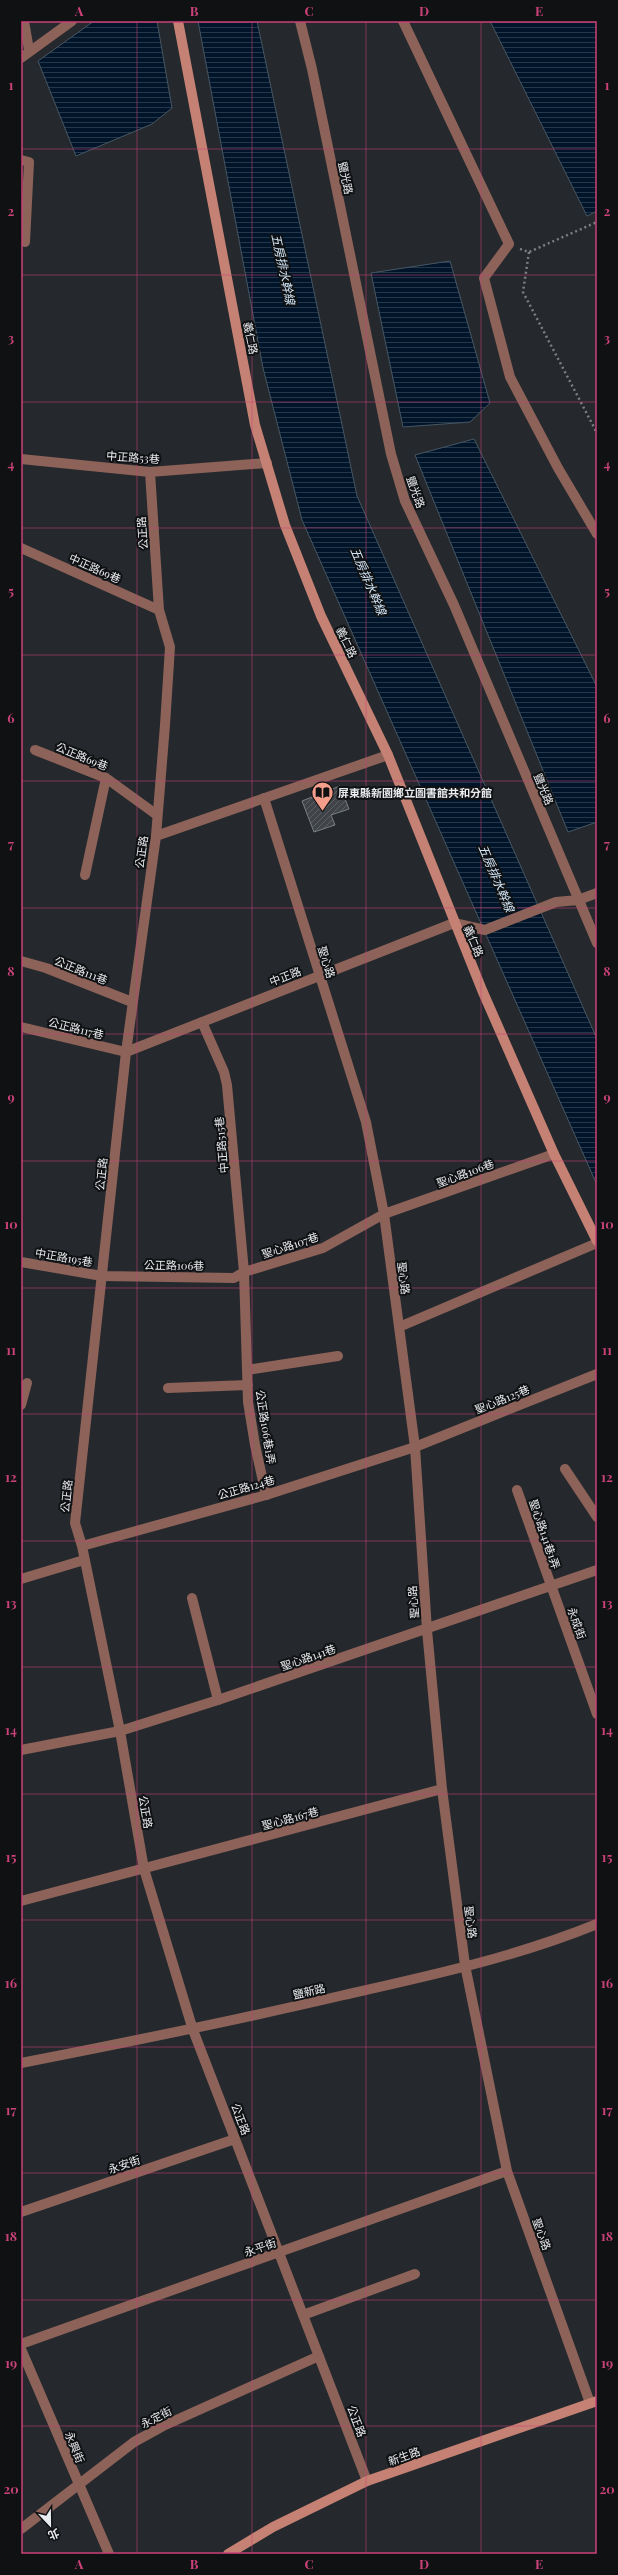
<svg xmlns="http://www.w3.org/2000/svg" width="618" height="2575" viewBox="0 0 618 2575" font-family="'Playfair Display','Noto Sans TC',serif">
	<defs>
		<pattern id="water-rules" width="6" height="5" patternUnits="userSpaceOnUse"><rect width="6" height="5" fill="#001529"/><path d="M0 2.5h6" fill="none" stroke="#253748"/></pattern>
		<pattern id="building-hatch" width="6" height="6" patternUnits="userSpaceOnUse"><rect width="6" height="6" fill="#404448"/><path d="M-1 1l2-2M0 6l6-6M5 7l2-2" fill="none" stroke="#5c5f63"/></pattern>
	</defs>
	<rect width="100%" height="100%" fill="#25292d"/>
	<!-- water -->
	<path fill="url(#water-rules)" stroke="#465664" d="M94,21H157L172,108L152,124L76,156L38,61Z
		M198,21H257L357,496L597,1039V1185L302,520L263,368Z
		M490,21H597V211L587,216Z
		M450,261L490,403L470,422L403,427L371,273Z
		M474,439L597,687V822L568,832L415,455Z"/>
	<!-- building -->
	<path fill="url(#building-hatch)" stroke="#797e82" d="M340,786L349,809L331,815L335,825L314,832L302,801Z"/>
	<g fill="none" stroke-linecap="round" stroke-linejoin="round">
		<!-- path -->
		<path stroke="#7c7f82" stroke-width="2.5" stroke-dasharray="2 3" stroke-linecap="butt" d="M520,249L529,252L597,222
			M529,252L523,292L597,433"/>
		<!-- lane -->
		<path stroke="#8c6259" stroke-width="10" d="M24,21L29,50
			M21,160L29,162L25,242
			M35,750L106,778L157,815
			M264,798L366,1122L384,1214L415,1447
			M85,875L106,778
			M21,961L46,968L132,1002
			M202,1022L224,1072L227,1085L244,1272L248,1402L255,1445L266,1495
			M21,1027L126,1052
			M21,1262L102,1276L234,1278L244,1272L323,1248L384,1214L554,1154
			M399,1327L597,1243
			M247,1370L338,1356
			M168,1388L248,1385
			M21,1405L27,1383
			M565,1469L597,1517
			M21,1579L84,1560
			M192,1598L218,1700
			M303,2315L415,2274"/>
		<!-- street -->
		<path stroke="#8c6259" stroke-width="10" d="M300,21L312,69L391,454L405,501L454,605L597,943
			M403,21L509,244L484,278L510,377L558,468L597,534
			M21,58L72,21
			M21,459L150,472L267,463
			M150,472L159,610L170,647L165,725L156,836L126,1052L75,1523L82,1546L120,1731L144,1869L193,2030L367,2481
			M21,548L159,610
			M156,836L388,755
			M126,1052L454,923L485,930L556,902L578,900L597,893
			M415,1447L427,1630L442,1789L465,1965L507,2171L590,2403
			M517,1490L597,1714
			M82,1546L266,1495L415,1447L597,1374
			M21,1750L120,1731L218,1700L597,1570
			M21,1901L442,1789
			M21,2063C129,2042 237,2020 344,1995C429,1976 516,1957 597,1924
			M21,2212L235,2139
			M21,2344L507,2171
			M21,2349L109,2554
			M21,2529L134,2442L163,2426L319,2356"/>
		<!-- secondary -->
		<path stroke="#c58173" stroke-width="10" d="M178,21L255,425L285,525L321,616L388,755L482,990L554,1154L597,1241
			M228,2554L273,2527L367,2481L597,2401"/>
	</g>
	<!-- grid -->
	<path fill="none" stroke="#ca4279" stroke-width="1" stroke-opacity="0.55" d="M137,21V2554M252,21V2554M366,21V2554M481,21V2554M21,149H597M21,275H597M21,402H597M21,528H597M21,655H597M21,781H597M21,908H597M21,1034H597M21,1161H597M21,1288H597M21,1414H597M21,1541H597M21,1667H597M21,1794H597M21,1920H597M21,2047H597M21,2173H597M21,2300H597M21,2426H597"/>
	<!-- icons -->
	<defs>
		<symbol id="library-pin" viewBox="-11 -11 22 30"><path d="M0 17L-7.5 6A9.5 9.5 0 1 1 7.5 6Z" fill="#f49d8b" stroke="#0f1113"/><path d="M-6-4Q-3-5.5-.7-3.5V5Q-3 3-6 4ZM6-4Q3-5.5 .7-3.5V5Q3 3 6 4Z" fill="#111"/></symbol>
	</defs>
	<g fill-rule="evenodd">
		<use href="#library-pin" x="310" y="780" width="25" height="34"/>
	</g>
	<g text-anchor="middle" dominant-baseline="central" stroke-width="4" stroke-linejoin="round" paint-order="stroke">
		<!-- street labels -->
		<g font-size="11" fill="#eaecef" stroke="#0f1113">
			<text transform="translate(346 178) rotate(78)">鹽光路</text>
			<text transform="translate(251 338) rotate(79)">義仁路</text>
			<text transform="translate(133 457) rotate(4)">中正路53巷</text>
			<text transform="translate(416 492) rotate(70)">鹽光路</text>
			<text transform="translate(142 533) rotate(-94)">公正路</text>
			<text transform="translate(95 568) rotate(24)">中正路69巷</text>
			<text transform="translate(347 642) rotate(64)">義仁路</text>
			<text transform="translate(82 756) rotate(22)">公正路69巷</text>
			<text transform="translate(544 789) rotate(67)">鹽光路</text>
			<text transform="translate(141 852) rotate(-82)">公正路</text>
			<text transform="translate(474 941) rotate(67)">義仁路</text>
			<text transform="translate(327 962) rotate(73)">聖心路</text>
			<text transform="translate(81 970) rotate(22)">公正路111巷</text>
			<text transform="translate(285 976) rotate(-21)">中正路</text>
			<text transform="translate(76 1028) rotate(14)">公正路117巷</text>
			<text transform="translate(221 1145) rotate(-95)">中正路515巷</text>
			<text transform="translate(465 1173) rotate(-20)">聖心路106巷</text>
			<text transform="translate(101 1174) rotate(-84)">公正路</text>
			<text transform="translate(290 1245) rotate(-18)">聖心路107巷</text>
			<text transform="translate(64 1257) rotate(10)">中正路195巷</text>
			<text transform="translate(174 1265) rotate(1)">公正路106巷</text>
			<text transform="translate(404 1278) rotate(83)">聖心路</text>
			<text transform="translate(502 1399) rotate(-22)">聖心路125巷</text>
			<text transform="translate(266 1427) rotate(81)">公正路106巷1弄</text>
			<text transform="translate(246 1487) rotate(-16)">公正路124巷</text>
			<text transform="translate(66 1496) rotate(-84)">公正路</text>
			<text transform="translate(545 1534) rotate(71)">聖心路141巷1弄</text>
			<text transform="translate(413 1602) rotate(-94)">聖心路</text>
			<text transform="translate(577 1623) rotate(70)">永成街</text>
			<text transform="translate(308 1657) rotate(-19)">聖心路141巷</text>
			<text transform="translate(146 1812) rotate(80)">公正路</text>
			<text transform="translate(290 1818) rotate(-15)">聖心路167巷</text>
			<text transform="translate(471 1922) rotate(83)">聖心路</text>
			<text transform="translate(309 1991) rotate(-13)">鹽新路</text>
			<text transform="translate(241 2119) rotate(69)">公正路</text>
			<text transform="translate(124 2164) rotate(-19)">永安街</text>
			<text transform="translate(542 2234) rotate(70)">聖心路</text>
			<text transform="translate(260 2247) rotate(-19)">永平街</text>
			<text transform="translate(156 2417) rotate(-27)">永定街</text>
			<text transform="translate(357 2421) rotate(69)">公正路</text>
			<text transform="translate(75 2447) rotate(68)">永興街</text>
			<text transform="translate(404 2456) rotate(-20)">新生路</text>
		</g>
		<!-- poi labels -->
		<g font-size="11" font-weight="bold" fill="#eaecef" stroke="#0f1113" text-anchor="start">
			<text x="338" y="792">屏東縣新園鄉立圖書館共和分館</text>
		</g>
		<!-- water labels -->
		<g font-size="12" font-style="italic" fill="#d2e5f7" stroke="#0f1113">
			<text transform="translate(284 269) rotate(78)">五房排水幹線</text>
			<text transform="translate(369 581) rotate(67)">五房排水幹線</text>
			<text transform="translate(497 878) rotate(67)">五房排水幹線</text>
		</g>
	</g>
	<!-- border -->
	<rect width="618" height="2575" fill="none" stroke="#0f1113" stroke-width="44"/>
	<!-- north arrow -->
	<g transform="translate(50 2525) rotate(158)" stroke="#0f1113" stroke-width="3" paint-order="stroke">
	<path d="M0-3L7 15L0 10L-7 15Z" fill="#eaecef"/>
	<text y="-6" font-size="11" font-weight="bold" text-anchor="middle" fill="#eaecef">北</text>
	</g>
	<rect x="22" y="22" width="574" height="2531" fill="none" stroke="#ca4279" stroke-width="1.5"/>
	<g font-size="13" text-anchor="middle" font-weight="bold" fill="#ca4279">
		<text x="79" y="16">A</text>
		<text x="194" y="16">B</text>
		<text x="309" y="16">C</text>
		<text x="424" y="16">D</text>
		<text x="539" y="16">E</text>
		<text x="11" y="90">1</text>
		<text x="607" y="90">1</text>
		<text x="11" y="216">2</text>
		<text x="607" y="216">2</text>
		<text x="11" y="343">3</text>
		<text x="607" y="343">3</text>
		<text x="11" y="469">4</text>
		<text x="607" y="469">4</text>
		<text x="11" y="596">5</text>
		<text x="607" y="596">5</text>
		<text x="11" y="723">6</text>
		<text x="607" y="723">6</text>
		<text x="11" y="849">7</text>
		<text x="607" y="849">7</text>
		<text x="11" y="976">8</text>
		<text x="607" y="976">8</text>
		<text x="11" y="1102">9</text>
		<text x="607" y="1102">9</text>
		<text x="11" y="1229">10</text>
		<text x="607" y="1229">10</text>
		<text x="11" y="1355">11</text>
		<text x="607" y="1355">11</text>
		<text x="11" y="1482">12</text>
		<text x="607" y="1482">12</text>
		<text x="11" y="1608">13</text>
		<text x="607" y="1608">13</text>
		<text x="11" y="1735">14</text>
		<text x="607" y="1735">14</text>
		<text x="11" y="1862">15</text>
		<text x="607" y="1862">15</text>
		<text x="11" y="1988">16</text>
		<text x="607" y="1988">16</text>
		<text x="11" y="2115">17</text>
		<text x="607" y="2115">17</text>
		<text x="11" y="2241">18</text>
		<text x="607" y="2241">18</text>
		<text x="11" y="2368">19</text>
		<text x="607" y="2368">19</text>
		<text x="11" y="2494">20</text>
		<text x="607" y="2494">20</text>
		<text x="79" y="2569">A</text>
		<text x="194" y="2569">B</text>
		<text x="309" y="2569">C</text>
		<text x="424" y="2569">D</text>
		<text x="539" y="2569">E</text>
	</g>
</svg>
